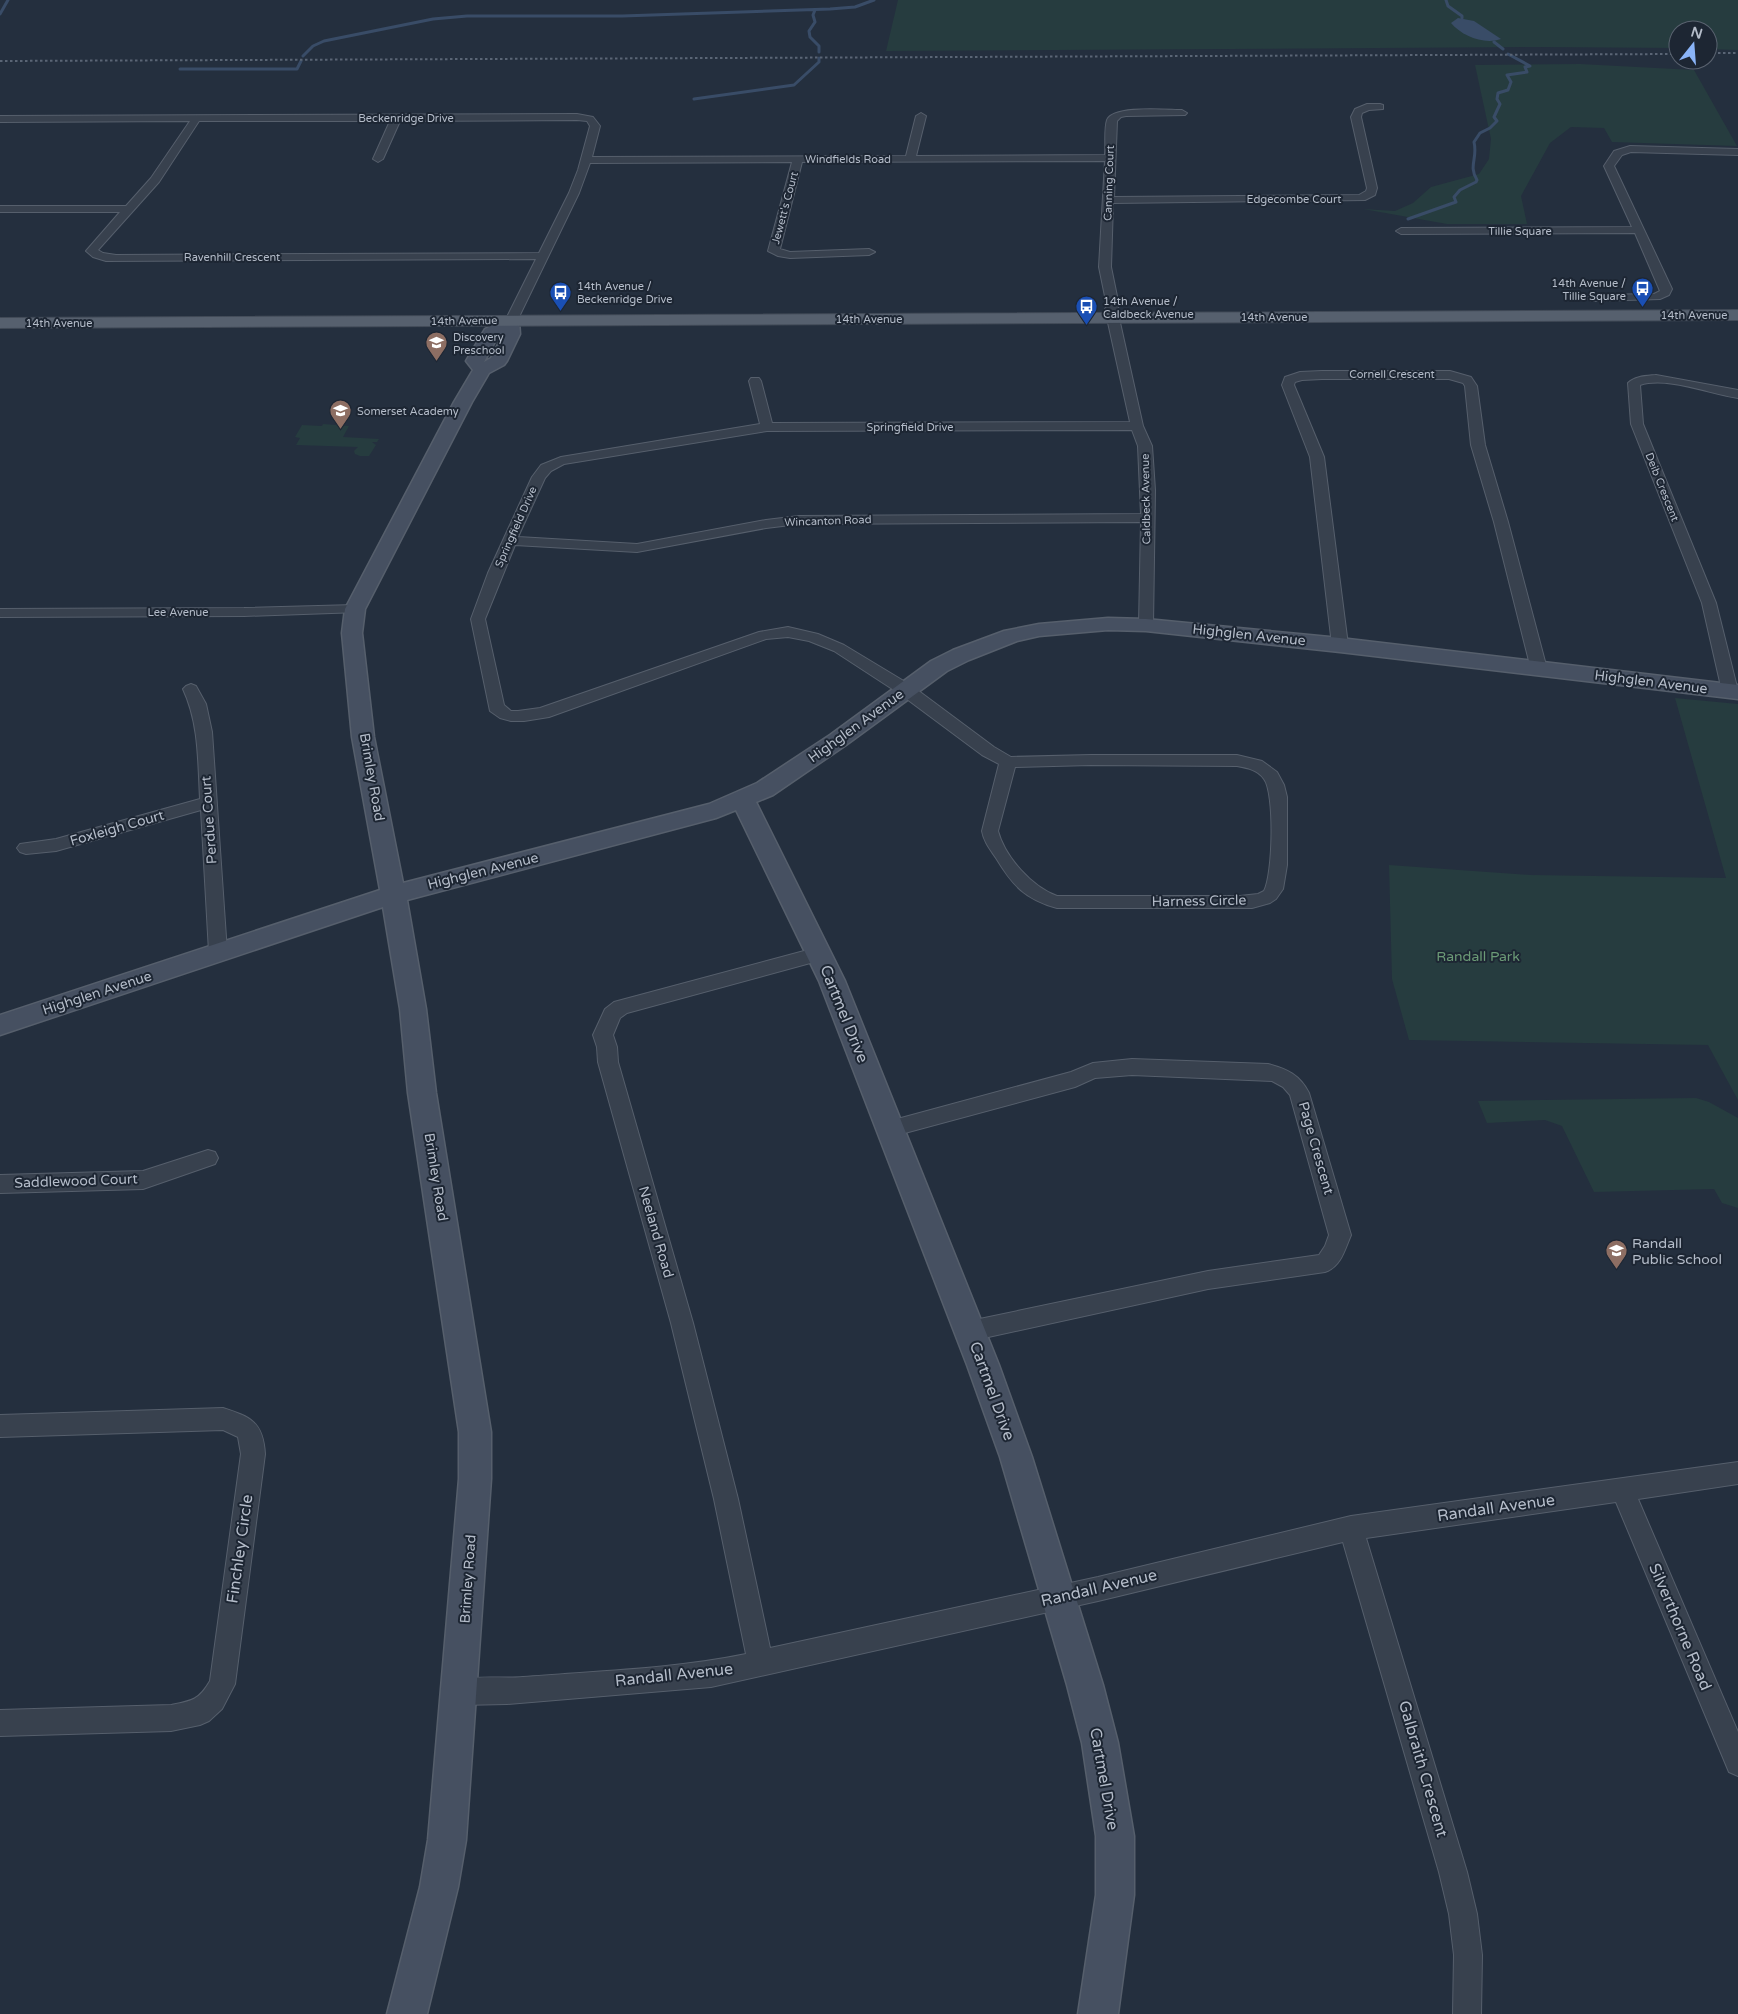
<svg xmlns="http://www.w3.org/2000/svg" width="1738" height="2014" viewBox="0 0 1738 2014" font-family="'Varela Round',sans-serif">
	<rect width="100%" height="100%" fill="#242f3e"/>
	<!-- green -->
	<path fill="#263c3f" d="M898,0H1738V50L1708,49V30H1678V48L1540,47L886,51Z
		M1580,64L1694,70L1737,146L1612,142L1604,128L1571,127L1550,143L1521,196L1527,224H1447L1363,209L1395,211L1413,203L1431,187L1479,174L1489,159L1491,139L1475,65Z
		M323,424L349,426L343,437L379,439L377,442H372L376,445L369,456H360L355,454L354,451L358,447L296,445L300,438L295,437L302,425L322,426Z
		M1675,698L1738,704V1100L1708,1045L1409,1040L1392,979L1389,865L1531,875L1726,878Z
		M1696,1098L1709,1102L1738,1118V1208L1722,1203L1714,1189L1594,1192L1562,1126L1545,1120L1487,1123L1478,1101Z"/>
	<!-- water -->
	<path fill="#394c67" d="M1458,18L1474,21L1501,39C1484,45 1462,36 1451,23Z"/>
	<g fill="none" stroke-linecap="round" stroke-linejoin="round">
		<!-- stream -->
		<path stroke="#394c67" stroke-width="3" d="M1446,0L1448,6L1462,16V18
			M815,10L813,15L815,22L809,31L810,37L819,46V52
			M0,14L8,0
			M1494,42L1503,49
			M303,56L313,46L324,41L433,19L467,16H622L830,9L855,7L874,0
			M180,69H297L301,61
			M694,99L794,85L819,62V58
			M1408,219L1456,202L1454,197L1460,190L1476,182L1477,180C1468,165 1478,159 1474,142L1480,133L1490,128L1497,121L1494,117L1500,104L1497,99L1498,93L1508,90L1511,82L1507,75L1527,72L1525,67L1530,66L1508,54"/>
		<defs>
			<path id="street" d="M1380,104L1383,105V109L1369,110L1362,113L1361,117L1377,188L1375,195L1365,200L1113,203L1111,267L1119,306L1117,309L1143,426L1152,446L1155,490L1153,625L1151,628H1141L1139,625L1141,522L799,524L766,528L637,552L515,545L485,619L504,705L511,711H518L540,708L759,632L788,627L818,634L844,645L912,686L994,747L1011,757L1091,755H1237L1262,761L1277,772L1284,785L1287,797V865L1283,889L1276,899L1270,903L1252,908H1057C1025,899 1013,886 996,858C990,849 984,842 982,831L999,764L982,755L900,694L834,651L809,641L788,637L766,639L549,717L524,721H511L500,718L490,711L471,619L488,573L532,477L541,465L561,457L760,424L749,381L751,378H759L761,381L772,423L1130,422L1105,309L1107,306L1099,267L1105,161L802,162L780,249L790,252L869,249L875,252L869,255L790,258L778,256L768,251L792,162L590,163L579,193L517,321L511,325L505,321L536,259L106,261L93,257L86,251L120,212H0V206H126L151,178L190,121L0,122V116L577,114L593,117L600,126L592,157L906,156L916,116L921,113L926,116L916,156L1105,155C1106,145 1104,129 1107,120C1113,105 1167,110 1182,110L1187,113L1185,115L1126,116L1121,117L1117,121L1114,197L1359,195L1366,191L1367,188L1351,117L1355,109L1367,104ZM577,120L587,121L590,126L578,170L569,193L539,253L116,255L103,253L98,250L159,182L199,121H390L373,159L378,162L383,159L400,121ZM1132,430L1138,446L1141,514L799,516L766,520L637,544L518,537L545,478L551,471L564,464L767,431ZM1091,765L1237,766C1248,768 1258,770 1264,779C1275,793 1273,875 1264,891L1258,894L1240,896H1057C1032,887 1005,857 998,831L1015,767Z
				M1630,146L1738,149V155L1631,152L1622,155L1614,166L1672,289L1669,295L1660,299L1592,301L1586,298L1592,295L1654,294L1660,291L1635,233L1401,234L1396,231L1401,228L1632,227L1604,166L1614,151Z
				M1322,371H1450L1471,377L1477,386L1485,445L1508,522L1547,669L1544,672H1534L1531,669L1494,522L1471,445L1465,386L1463,383L1449,379H1322L1302,380L1295,382L1294,385L1324,457L1348,645L1345,648H1335L1332,645L1310,457L1282,385L1285,377L1300,372Z
				M1656,375L1738,390V398C1710,394 1667,376 1640,385L1643,424L1716,603L1738,691L1736,695H1724L1722,691L1702,603L1631,424L1628,383C1635,376 1646,376 1656,375Z
				M355,605L360,606L362,609L360,612L244,616L0,617V609L244,608Z
				M191,684L196,686L206,704L212,732L227,952L224,957L218,959L212,957L209,952L201,810L56,851L26,854L20,852L17,848L20,844L56,839L200,799C198,761 199,723 183,689L186,686Z
				M819,947L825,949L828,954L825,959L627,1013L620,1018L613,1035L617,1047L618,1062L693,1323L738,1499L770,1648L1098,1577L1351,1516L1738,1462V1484L1638,1499L1738,1732V1776L1729,1772L1616,1502L1366,1538L1467,1872L1477,1914L1482,1955L1481,2014H1453L1454,1955L1449,1914L1439,1872L1343,1542L1098,1601L711,1687L507,1704L460,1705L451,1701L447,1692L451,1683C472,1674 500,1679 523,1677C597,1671 673,1669 746,1654L714,1499L671,1323L598,1062L597,1047L593,1035L605,1009L614,1002Z
				M1132,1059L1268,1064C1287,1069 1300,1075 1309,1093L1351,1235C1345,1249 1341,1267 1325,1272L1208,1289L970,1341L962,1338L959,1331L962,1324L970,1321L1208,1271L1319,1255L1325,1246L1329,1235L1290,1095L1283,1087L1272,1081L1132,1075L1095,1078L1075,1087L890,1137L883,1135L880,1129L883,1123L890,1121L1071,1072L1093,1063Z
				M208,1150L215,1152L218,1158L215,1164L143,1189L0,1193V1175L143,1171Z
				M223,1408C251,1417 263,1422 265,1454L235,1684L222,1709L209,1721L200,1725L171,1731L0,1736V1710L171,1705C192,1701 199,1700 210,1681L241,1454L238,1437L223,1430L0,1437V1415Z"/>
			<path id="secondary" d="M511,316L517,317L519,321L520,334L507,361L504,365L489,373L472,402L365,609L362,633L374,737L403,883L709,804L757,783L830,735L931,661L953,650L1004,631L1039,624L1108,618L1146,619L1340,638L1738,685V699L1340,652L1146,631L1108,630L1039,636L1017,641L969,660L947,671L846,745L773,795L756,802L845,981L999,1365L1032,1457L1103,1685L1118,1743L1134,1836V1895L1118,2014H1078L1096,1895V1836L1082,1743L1067,1685L1000,1457L967,1365L819,981L736,810L716,818L407,900L426,1009L436,1093L491,1432V1479L466,1840L458,1887L427,2014H387L420,1887L428,1840L459,1479V1432L408,1093L400,1009L383,907L0,1035V1015L380,890L352,737L342,633L345,609L454,402L473,370L466,361L485,329ZM504,333L491,358L484,362L498,336Z"/>
			<path id="primary" d="M1738,310V320L0,328V318Z"/>
		</defs>
		<!-- street casing -->
		<use href="#street" stroke="#565f6c" stroke-width="2"/>
		<!-- secondary casing -->
		<use href="#secondary" stroke="#565f6c" stroke-width="3"/>
		<!-- primary casing -->
		<use href="#primary" stroke="#414a57" stroke-width="2"/>
		<!-- street -->
		<use href="#street" fill="#38414e" fill-rule="evenodd"/>
		<!-- secondary -->
		<use href="#secondary" fill="#465061" fill-rule="evenodd"/>
		<!-- primary -->
		<use href="#primary" fill="#56606e" fill-rule="evenodd"/>
		<!-- rail -->
		<path stroke="#5a6575" stroke-width="2" stroke-dasharray="2.5 2.5" stroke-linecap="butt" d="M1708,53H1738
			M0,61L1678,54"/>
	</g>
	<!-- icons -->
	<defs>
		<symbol id="bus-pin" viewBox="-11 -11 22 30"><path d="M0 17L-7.5 6A9.5 9.5 0 1 1 7.5 6Z" fill="#1a4fb4" stroke="#1d2633"/><path d="M-5-6H5V4H4V6H2V4H-2V6H-4V4H-5ZM-3.5-4V0h7V-4ZM-3.5 1.2v1.5H-2V1.2ZM2 1.2v1.5H3.5V1.2Z" fill="#fff"/></symbol>
		<symbol id="school-pin" viewBox="-11 -11 22 30"><path d="M0 17L-7.5 6A9.5 9.5 0 1 1 7.5 6Z" fill="#8d6e63" stroke="#1d2633"/><path d="M0-5L7-2L0 1L-7-2ZM-4 1L0 2.5L4 1V4Q0 6-4 4Z" fill="#fff"/></symbol>
	</defs>
	<g fill-rule="evenodd">
		<use href="#bus-pin" x="1630" y="276" width="25" height="34"/>
		<use href="#bus-pin" x="548" y="280" width="25" height="34"/>
		<use href="#bus-pin" x="1074" y="294" width="25" height="34"/>
		<use href="#school-pin" x="424" y="330" width="25" height="34"/>
		<use href="#school-pin" x="328" y="398" width="25" height="34"/>
		<use href="#school-pin" x="1604" y="1238" width="25" height="34"/>
	</g>
	<g text-anchor="middle" dominant-baseline="central" stroke-width="4" stroke-linejoin="round" paint-order="stroke">
		<!-- far-street labels -->
		<g font-size="11" fill="#b4bcc9" stroke="#1d2633">
			<text x="406" y="118">Beckenridge Drive</text>
			<text x="848" y="159">Windfields Road</text>
			<text transform="translate(1109 183) rotate(-88)">Canning Court</text>
			<text x="1294" y="199">Edgecombe Court</text>
			<text transform="translate(785 208) rotate(-75)">Jewett's Court</text>
			<text x="1520" y="231">Tillie Square</text>
			<text x="232" y="257">Ravenhill Crescent</text>
			<text x="1694" y="315">14th Avenue</text>
			<text x="1274" y="317">14th Avenue</text>
			<text x="869" y="319">14th Avenue</text>
			<text transform="translate(464 321) rotate(-1)">14th Avenue</text>
			<text x="59" y="323">14th Avenue</text>
			<text x="1392" y="374">Cornell Crescent</text>
			<text x="910" y="427">Springfield Drive</text>
			<text transform="translate(1662 487) rotate(68)">Deib Crescent</text>
			<text transform="translate(1146 499) rotate(-91)">Caldbeck Avenue</text>
			<text transform="translate(828 521) rotate(-2)">Wincanton Road</text>
			<text transform="translate(516 527) rotate(-66)">Springfield Drive</text>
			<text x="178" y="612">Lee Avenue</text>
		</g>
		<!-- far-poi labels -->
		<g font-size="11" fill="#b4bcc9" stroke="#1d2633" text-anchor="start">
			<text x="1626" y="283" text-anchor="end">14th Avenue /<tspan x="1626" dy="13">Tillie Square</tspan></text>
			<text x="577" y="286">14th Avenue /<tspan x="577" dy="13">Beckenridge Drive</tspan></text>
			<text x="1103" y="301">14th Avenue /<tspan x="1103" dy="13">Caldbeck Avenue</tspan></text>
			<text x="453" y="337">Discovery<tspan x="453" dy="13">Preschool</tspan></text>
			<text x="357" y="411">Somerset Academy</text>
		</g>
		<!-- street labels -->
		<g font-size="14" fill="#b4bcc9" stroke="#1d2633">
			<text transform="translate(1249 635) rotate(6)">Highglen Avenue</text>
			<text transform="translate(1651 682) rotate(7)">Highglen Avenue</text>
			<text transform="translate(856 726) rotate(-36)">Highglen Avenue</text>
			<text transform="translate(372 777) rotate(80)">Brimley Road</text>
			<text transform="translate(209 820) rotate(-94)">Perdue Court</text>
			<text transform="translate(117 828) rotate(-16)">Foxleigh Court</text>
			<text transform="translate(483 871) rotate(-14)">Highglen Avenue</text>
			<text transform="translate(1199 901) rotate(-1)">Harness Circle</text>
			<text transform="translate(97 993) rotate(-18)">Highglen Avenue</text>
			<text transform="translate(1316 1148) rotate(74)">Page Crescent</text>
			<text transform="translate(436 1177) rotate(81)">Brimley Road</text>
			<text transform="translate(76 1181) rotate(-2)">Saddlewood Court</text>
			<text transform="translate(656 1232) rotate(74)">Neeland Road</text>
			<text transform="translate(468 1579) rotate(-86)">Brimley Road</text>
		</g>
		<!-- park labels -->
		<g font-size="14" fill="#6b9a76" stroke="#1d2633">
			<text x="1478" y="956">Randall Park</text>
		</g>
		<!-- poi labels -->
		<g font-size="14" fill="#b4bcc9" stroke="#1d2633" text-anchor="start">
			<text x="1632" y="1243">Randall<tspan x="1632" dy="16">Public School</tspan></text>
		</g>
		<!-- near-street labels -->
		<g font-size="16" fill="#b4bcc9" stroke="#1d2633">
			<text transform="translate(844 1014) rotate(68)">Cartmel Drive</text>
			<text transform="translate(992 1391) rotate(70)">Cartmel Drive</text>
			<text transform="translate(1496 1508) rotate(-8)">Randall Avenue</text>
			<text transform="translate(240 1549) rotate(-82)">Finchley Circle</text>
			<text transform="translate(1099 1588) rotate(-13)">Randall Avenue</text>
			<text transform="translate(1680 1627) rotate(67)">Silverthorne Road</text>
			<text transform="translate(674 1675) rotate(-6)">Randall Avenue</text>
			<text transform="translate(1423 1769) rotate(74)">Galbraith Crescent</text>
			<text transform="translate(1104 1779) rotate(80)">Cartmel Drive</text>
		</g>
	</g>
	<!-- north arrow -->
	<g transform="translate(1693 45) rotate(17)"><circle r="24" fill="#1d2633" stroke="#59626f"/>
	<path d="M0-4L9 19L0 12L-9 19Z" fill="#8ab4f8"/>
	<text y="-8" font-size="14" font-weight="bold" text-anchor="middle" fill="#b4bcc9">N</text>
	</g>
</svg>
